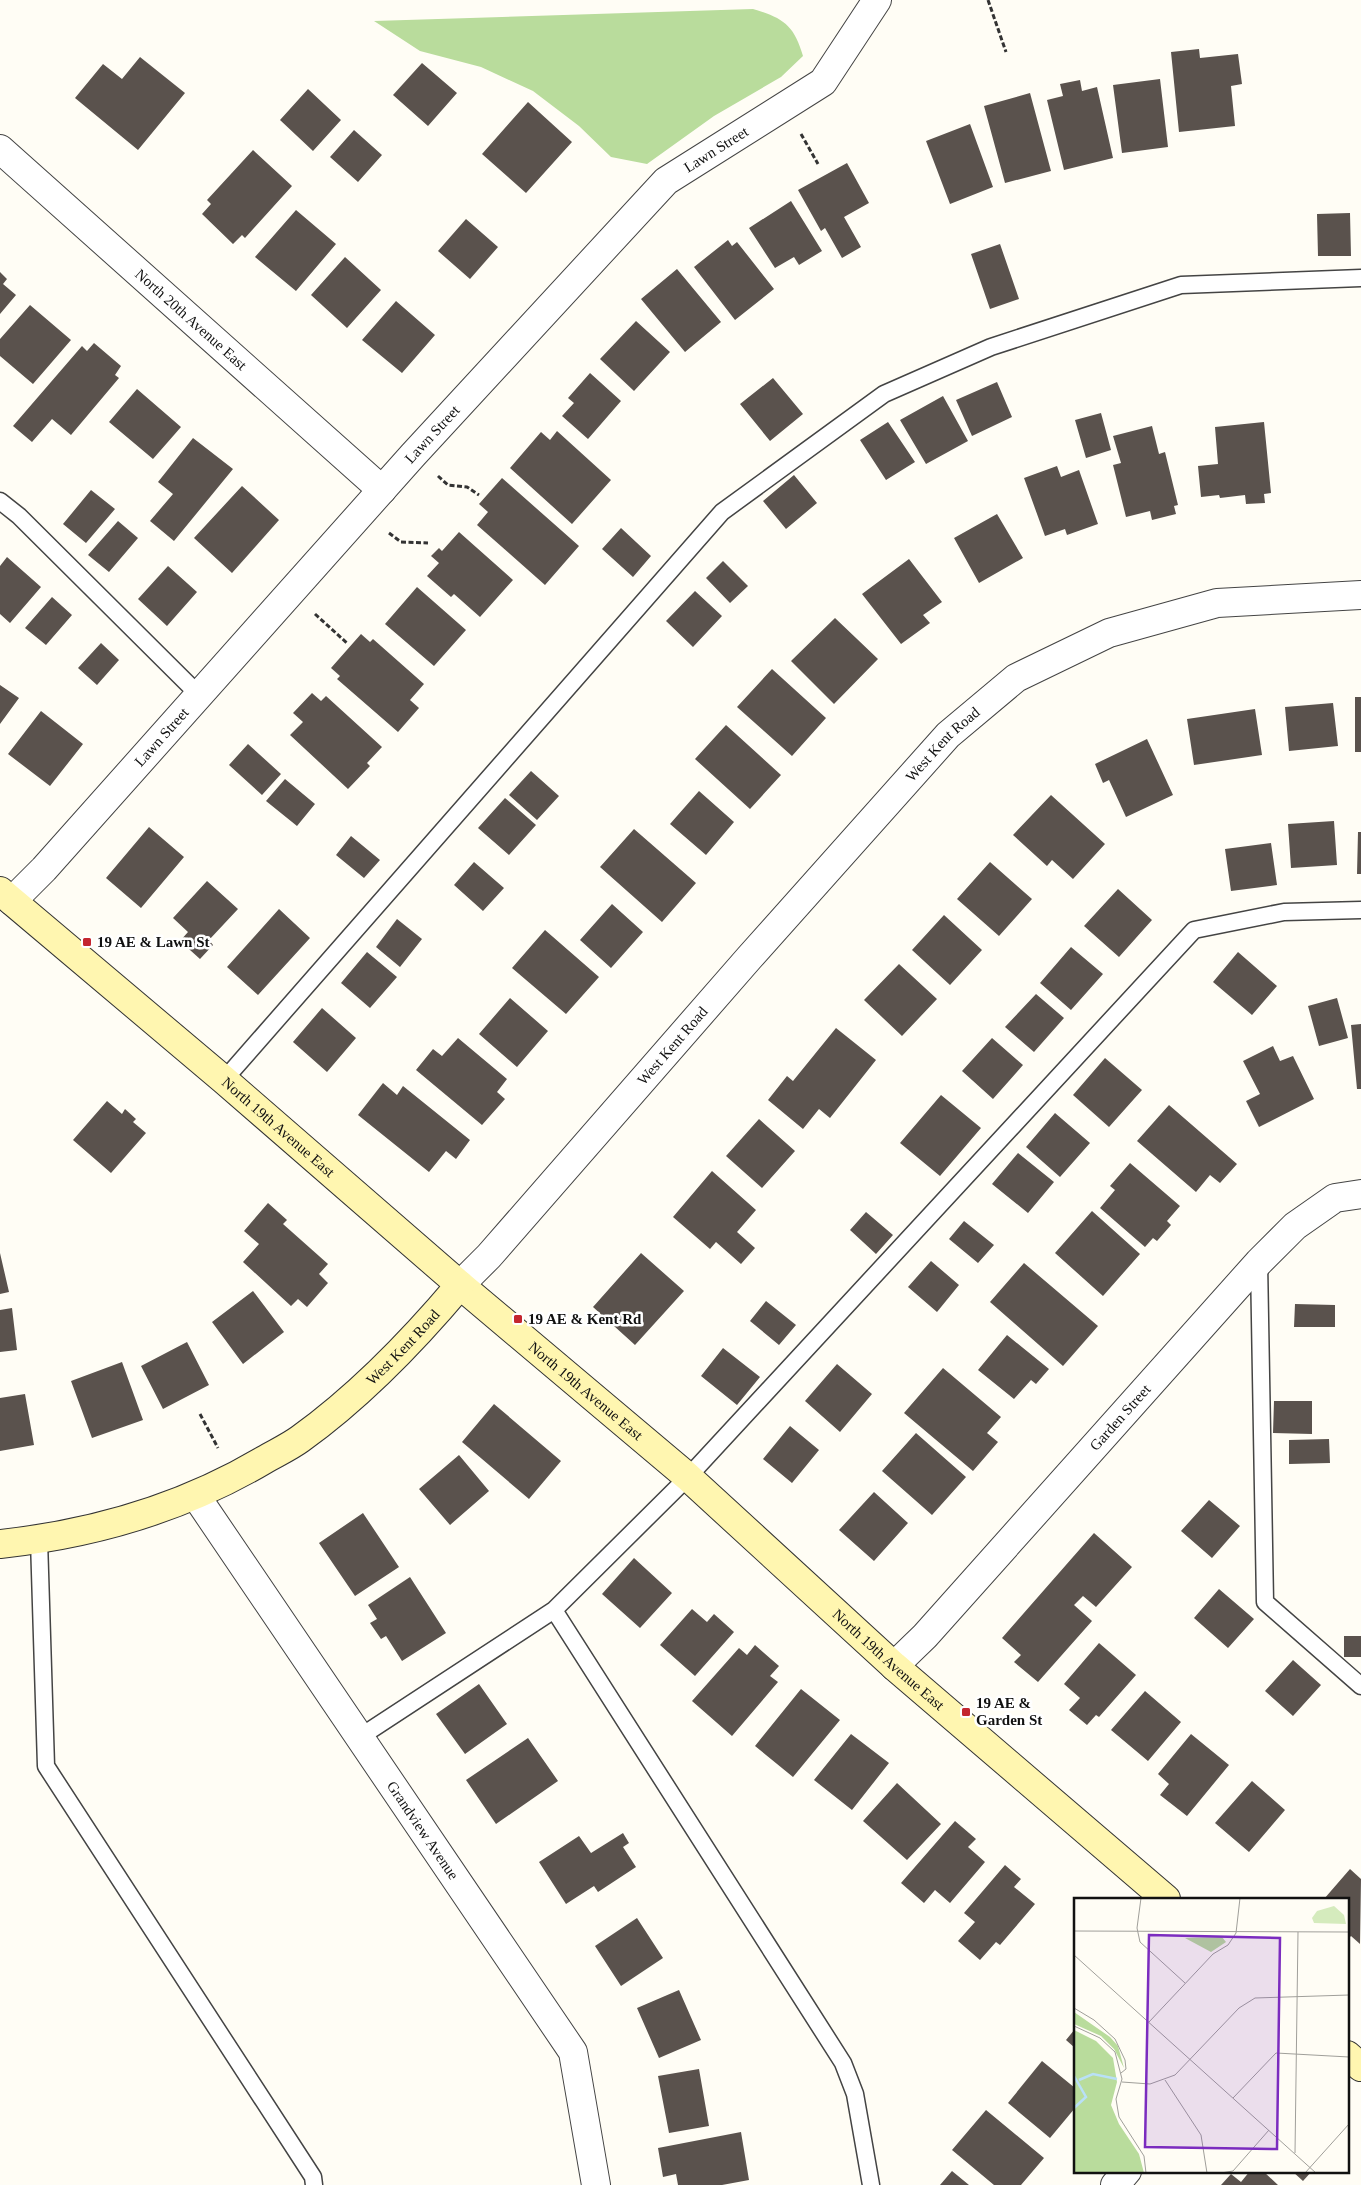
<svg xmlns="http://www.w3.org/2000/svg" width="1361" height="2185" viewBox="0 0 1361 2185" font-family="Georgia,serif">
	<rect width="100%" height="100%" fill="#fffdf5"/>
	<!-- forest -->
	<path fill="#b9dc9c" d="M753,9C783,18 794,25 803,56L781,77L714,116L647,164L611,157L579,126L533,91L481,67L420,51L374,21Z"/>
	<!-- building -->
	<path fill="#5a524d" d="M1199,49L1200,58L1238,54L1242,84L1231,86L1235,126L1179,132L1171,52Z
		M140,57L185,93L138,150L75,98L103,64L122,79Z
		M422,63L457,93L428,126L393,95Z
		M1160,79L1168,147L1122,153L1113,85Z
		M1080,80L1082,91L1097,87L1113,158L1064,170L1047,100L1063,96L1060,84Z
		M308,89L341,120L313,151L280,120Z
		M1030,93L1051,171L1005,183L984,106Z
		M528,102L572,142L526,193L482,154Z
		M970,124L993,187L950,204L926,141Z
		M354,130L382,155L358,182L330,157Z
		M253,150L292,186L245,238L242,235L233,244L202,214L211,204L207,200Z
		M847,163L869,203L844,217L861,247L842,258L825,228L821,231L798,190Z
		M791,201L822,251L799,265L794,257L775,268L749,228Z
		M296,210L336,244L296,291L255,257Z
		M1350,213L1351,256H1318L1317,214Z
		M466,219L498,247L470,279L438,251Z
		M728,240L732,246L737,242L774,289L735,320L694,267Z
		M1000,244L1019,299L990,309L971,254Z
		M345,257L381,290L347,328L311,295Z
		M677,269L721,322L685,352L641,299Z
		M0,272L7,279L3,284L16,295L0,314Z
		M396,301L435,335L402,373L362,340Z
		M30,305L71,340L33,384L0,356V339Z
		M636,321L670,352L634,391L600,359Z
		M94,343L121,366L115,375L119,378L71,435L52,419L32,442L13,426L82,346L87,351Z
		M590,373L621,401L588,439L562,416L574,403L568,398Z
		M773,378L803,414L770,441L740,404Z
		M997,382L1012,417L972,436L956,400Z
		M137,389L181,427L153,459L109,422Z
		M943,396L968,441L926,464L900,420Z
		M1101,413L1111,450L1086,458L1075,420Z
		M888,422L915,462L886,480L860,440Z
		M1264,422L1271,493L1264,494L1265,503L1246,504L1245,495L1220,498L1219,495L1201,497L1198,466L1218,464L1215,427Z
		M1152,426L1159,454L1165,452L1178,505L1174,506L1176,514L1152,520L1150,511L1126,517L1113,465L1121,463L1113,436Z
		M557,431L611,480L572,524L510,468L541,432L550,440Z
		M193,438L233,469L174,541L150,521L173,494L158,482Z
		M1057,466L1061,477L1079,470L1098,524L1067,535L1065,529L1045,536L1024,478Z
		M794,475L817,503L786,529L763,501Z
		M502,478L579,546L545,585L477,525L488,512L479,504Z
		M242,486L279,520L232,573L194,538Z
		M91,490L115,509L86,543L63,524Z
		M997,514L1023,558L979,583L954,538Z
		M118,521L138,538L109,572L88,555Z
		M621,528L651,556L633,577L602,549Z
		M459,532L513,580L480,617L454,594L451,597L427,576L439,563L431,556L439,548L442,551Z
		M7,557L41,587L10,623L0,614V566Z
		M909,559L942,602L923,615L930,623L901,644L862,594Z
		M723,561L748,586L730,603L706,578Z
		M168,566L197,592L167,626L138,599Z
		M417,587L466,630L434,666L385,624Z
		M695,591L722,616L693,647L666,621Z
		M52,597L72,615L46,645L25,628Z
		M835,618L878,659L834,704L791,661Z
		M361,634L370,642L373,639L424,684L410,700L419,708L398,732L337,679L340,676L331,668Z
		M101,643L119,660L97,685L78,668Z
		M772,669L826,718L792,756L737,707Z
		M0,685L19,698L0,724Z
		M312,693L321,701L326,696L382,747L367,763L370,766L348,789L290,735L303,722L293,713Z
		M1355,697H1361V752H1355Z
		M1333,703L1338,746L1289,751L1285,707Z
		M1255,709L1262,755L1194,765L1187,719Z
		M41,711L83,744L50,786L8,754Z
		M726,725L781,775L750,809L695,759Z
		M1147,739L1173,795L1126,817L1109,780L1103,783L1095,764Z
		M248,744L281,774L262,795L229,765Z
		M531,771L559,796L537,820L509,795Z
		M285,779L315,804L297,826L266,801Z
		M699,791L734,822L706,855L670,824Z
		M1051,795L1105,844L1073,879L1052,860L1047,866L1013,835Z
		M505,798L536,825L509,855L478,828Z
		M1334,821L1337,865L1291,868L1288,824Z
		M149,827L184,857L141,908L106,878Z
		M634,829L696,883L662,922L600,867Z
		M1358,832H1361V874H1357Z
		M351,836L380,860L364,878L336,855Z
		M1271,843L1277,885L1231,891L1225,849Z
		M474,862L504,888L483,911L454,885Z
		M990,862L1032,899L999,936L957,899Z
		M207,881L238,909L209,940L213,945L200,959L180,941L188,932L173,918Z
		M1118,889L1152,920L1119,957L1084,926Z
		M612,904L643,932L611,968L580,940Z
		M279,909L310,938L258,995L227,967Z
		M944,915L982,950L950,985L912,950Z
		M397,919L422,939L400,967L376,947Z
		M545,930L599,977L566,1014L512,968Z
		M1071,947L1103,974L1071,1010L1040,983Z
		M367,952L397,977L370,1008L341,983Z
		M1238,952L1277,986L1252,1015L1213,982Z
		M899,964L937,999L902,1036L864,1000Z
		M1036,994L1064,1018L1034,1052L1005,1027Z
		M510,998L548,1031L517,1067L479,1034Z
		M1337,998L1348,1038L1319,1046L1308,1006Z
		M322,1008L356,1038L327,1072L293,1042Z
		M1361,1024V1089H1357L1351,1025Z
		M836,1028L876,1060L830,1118L819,1109L803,1129L768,1100L787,1076L793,1081Z
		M458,1038L507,1079L497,1092L505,1099L482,1125L416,1070L433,1049L442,1056Z
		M992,1038L1023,1065L993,1099L962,1071Z
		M1273,1046L1280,1061L1293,1056L1314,1099L1259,1127L1246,1101L1260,1094L1243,1061Z
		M1105,1058L1142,1090L1109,1127L1073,1095Z
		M383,1083L397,1095L403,1086L470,1140L456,1159L446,1151L429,1172L358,1115Z
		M941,1095L981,1128L940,1176L900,1143Z
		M107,1101L122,1114L125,1109L136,1119L133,1122L146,1133L111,1173L73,1140Z
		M1169,1105L1237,1164L1220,1183L1210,1175L1196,1192L1137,1141Z
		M1055,1113L1090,1143L1060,1177L1026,1147Z
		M759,1119L795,1151L762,1188L726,1156Z
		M1018,1153L1054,1182L1028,1213L992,1184Z
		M1130,1163L1180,1206L1167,1221L1171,1225L1157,1241L1153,1238L1145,1247L1100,1208L1115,1190L1110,1186Z
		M712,1171L756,1210L737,1232L755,1248L741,1264L716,1242L710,1249L673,1217Z
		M268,1203L287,1220L283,1224L328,1264L319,1274L328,1283L307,1307L298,1299L291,1306L243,1262L259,1244L244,1231Z
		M1092,1211L1140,1254L1103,1296L1055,1253Z
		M866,1212L893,1235L876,1254L850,1230Z
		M964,1221L994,1245L978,1263L949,1239Z
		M0,1253L9,1292L0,1294Z
		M641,1253L684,1291L635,1345L593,1307Z
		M931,1261L959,1285L937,1312L908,1287Z
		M1024,1263L1098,1326L1063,1366L990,1302Z
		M253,1291L284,1332L243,1364L212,1322Z
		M766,1301L796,1325L779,1345L750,1321Z
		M1295,1304L1335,1305V1327H1294Z
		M12,1308L17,1350L0,1352V1310Z
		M1007,1335L1049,1369L1036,1384L1031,1380L1014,1399L978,1370Z
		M187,1342L209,1385L163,1409L141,1366Z
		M723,1348L760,1377L737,1405L701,1376Z
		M122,1362L143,1420L92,1438L71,1381Z
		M837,1364L872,1394L840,1432L805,1401Z
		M943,1368L1001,1417L987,1433L998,1442L973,1471L904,1413Z
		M25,1394L34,1445L0,1451V1398Z
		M1274,1401H1312V1434L1273,1433Z
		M494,1404L561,1461L529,1499L462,1442Z
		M790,1426L819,1450L792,1483L763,1459Z
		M916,1433L966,1477L932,1515L882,1471Z
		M1329,1439L1330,1463L1289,1464V1440Z
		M459,1455L489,1491L450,1525L419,1489Z
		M874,1492L908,1523L874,1561L839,1530Z
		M1209,1500L1240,1526L1212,1558L1181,1531Z
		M363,1513L399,1567L355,1596L319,1543Z
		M1094,1533L1132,1567L1096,1607L1083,1596L1074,1605L1092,1621L1038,1682L1014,1662L1021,1655L1002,1638Z
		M634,1558L672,1593L640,1628L602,1594Z
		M410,1577L446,1633L402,1661L386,1636L381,1639L370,1623L377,1619L368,1605Z
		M1219,1589L1254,1619L1228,1648L1194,1618Z
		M692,1609L707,1622L714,1614L734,1632L695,1676L660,1645Z
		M1344,1636H1361V1657H1344Z
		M1099,1643L1136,1675L1099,1717L1096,1715L1087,1725L1069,1710L1080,1698L1064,1684Z
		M755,1645L779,1666L770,1676L778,1682L732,1736L692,1701L739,1648L747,1655Z
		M1293,1660L1321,1685L1293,1716L1265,1691Z
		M479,1684L507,1724L465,1754L436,1714Z
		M801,1689L840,1720L793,1777L755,1746Z
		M1145,1691L1181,1722L1148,1761L1111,1730Z
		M851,1734L889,1763L852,1810L814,1780Z
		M1191,1734L1229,1765L1187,1816L1160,1795L1169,1784L1158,1774Z
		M528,1738L558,1781L496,1824L466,1780Z
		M1252,1781L1285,1810L1249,1852L1215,1823Z
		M897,1783L941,1824L907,1860L863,1821Z
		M955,1821L976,1839L968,1847L985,1862L950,1903L935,1890L924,1903L901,1883Z
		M623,1833L629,1843L623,1847L636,1867L598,1892L594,1886L566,1904L539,1862L579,1836L591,1853Z
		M1005,1865L1021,1879L1014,1887L1035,1904L1000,1945L996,1942L980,1960L958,1941L975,1922L964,1913Z
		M1350,1869L1361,1879L1360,1944L1351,1936L1347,1940V1899H1324Z
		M637,1918L663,1958L621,1986L595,1946Z
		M679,1990L701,2040L659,2058L637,2008Z
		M1075,2029V2048L1066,2040Z
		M1042,2061L1075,2088V2108L1050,2138L1008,2103Z
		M699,2069L709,2126L669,2133L658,2076Z
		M986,2110L1044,2158L1021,2185H994L952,2150Z
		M741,2132L749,2180L722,2185H678L676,2174L663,2177L658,2148Z
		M952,2171L969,2185H940Z
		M1250,2171H1263L1278,2185H1221L1231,2174L1241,2182Z
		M1292,2171H1312L1303,2181Z"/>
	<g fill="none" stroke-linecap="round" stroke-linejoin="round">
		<defs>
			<path id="lane" d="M0,501L19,516L199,695
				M224,1080L722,512L884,394L991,347L1181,285L1361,278
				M1259,1262L1265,1602L1361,1686
				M39,1540L46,1766L313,2177L314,2185
				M554,1610L843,2063L855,2094L871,2185
				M360,1737L554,1610L688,1477L1194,930L1284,912L1361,910"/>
			<g id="street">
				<path id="s1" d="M0,149L382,490"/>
				<path id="s2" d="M12,901L44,869L413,455L666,181L823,82L877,0"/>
				<path id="s3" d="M460,1285L489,1256L749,958L948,735L1016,678L1109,633L1217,603L1361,595"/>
				<path id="s4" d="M196,1496L573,2052L596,2185"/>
				<path id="s5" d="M894,1666L925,1636L1259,1262L1295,1226L1335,1198L1361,1194"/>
				<path d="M1115,2185L1127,2171"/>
			</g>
			<g id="secondary">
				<path id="s6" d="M0,891L224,1080L460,1285L688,1477L894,1666L1166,1899"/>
				<path id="s7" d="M0,1544C94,1534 183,1508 264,1460C276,1453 289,1447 300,1439C360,1396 412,1342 460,1285"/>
				<path d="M1347,2055L1361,2067"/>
			</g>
		</defs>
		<!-- lane casing -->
		<use href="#lane" stroke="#444" stroke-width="19"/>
		<!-- street casing -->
		<use href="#street" stroke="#444" stroke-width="30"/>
		<!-- secondary casing -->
		<use href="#secondary" stroke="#333" stroke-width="30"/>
		<!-- path -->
		<path stroke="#333" stroke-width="3" stroke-dasharray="5 2.5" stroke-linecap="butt" d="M988,0L1006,52
			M801,134L818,164
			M438,476L448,485L467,487L479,495
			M389,533L401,542L428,543
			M315,614L348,644
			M200,1414L218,1448"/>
		<!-- lane -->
		<use href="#lane" stroke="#fff" stroke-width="16"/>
		<!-- street -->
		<use href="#street" stroke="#fff" stroke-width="28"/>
		<!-- secondary -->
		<use href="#secondary" stroke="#fff6b0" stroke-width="28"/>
	</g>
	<!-- markers -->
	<g fill="#c4262e" stroke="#fff" stroke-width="2">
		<rect x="82" y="937" width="10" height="10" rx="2.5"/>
		<rect x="513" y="1314" width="10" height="10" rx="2.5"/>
		<rect x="961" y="1707" width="10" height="10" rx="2.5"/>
	</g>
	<g text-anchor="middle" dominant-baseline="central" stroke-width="5" stroke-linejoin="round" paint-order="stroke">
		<!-- street labels -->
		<g font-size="15" fill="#111" stroke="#fff">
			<text stroke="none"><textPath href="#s2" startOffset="1032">Lawn Street</textPath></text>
			<text stroke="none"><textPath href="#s1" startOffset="256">North 20th Avenue East</textPath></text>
			<text stroke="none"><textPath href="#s2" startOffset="628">Lawn Street</textPath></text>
			<text stroke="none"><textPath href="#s2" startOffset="222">Lawn Street</textPath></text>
			<text stroke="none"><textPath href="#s3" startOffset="725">West Kent Road</textPath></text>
			<text stroke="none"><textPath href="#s3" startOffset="320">West Kent Road</textPath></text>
			<text stroke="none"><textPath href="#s6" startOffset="365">North 19th Avenue East</textPath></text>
			<text stroke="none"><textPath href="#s7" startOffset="459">West Kent Road</textPath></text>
			<text stroke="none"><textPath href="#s6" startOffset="770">North 19th Avenue East</textPath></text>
			<text stroke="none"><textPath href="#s5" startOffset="336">Garden Street</textPath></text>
			<text stroke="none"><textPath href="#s6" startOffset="1175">North 19th Avenue East</textPath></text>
			<text stroke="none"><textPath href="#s4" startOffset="404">Grandview Avenue</textPath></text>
		</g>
		<!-- poi labels -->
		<g font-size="15" font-weight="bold" fill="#111" stroke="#fff" text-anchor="start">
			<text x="97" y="942">19 AE &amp; Lawn St</text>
			<text x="528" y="1319">19 AE &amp; Kent Rd</text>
			<text x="976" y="1703">19 AE &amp;<tspan x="976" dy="17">Garden St</tspan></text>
		</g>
	</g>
	<!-- overview -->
	<g transform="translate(1074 1898)">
		<rect width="275" height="275" fill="#fffdf5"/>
		<path d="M260,8L270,17L272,26L240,25L238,20L243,13Z" fill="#d5ebbd"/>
		<path d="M148,39L152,44L137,54L111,40ZM0,114L36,139L44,148L50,170L40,151L27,138L0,126ZM0,132L22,143L39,160L43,184L37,207L45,226L65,256L70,275H0Z" fill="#b9dc9c"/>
		<path fill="none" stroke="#b9e0f7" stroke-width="2.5" d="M0,178L12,199L0,210M5,182L19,176L43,181"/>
		<path fill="none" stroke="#a09f9a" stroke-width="1" d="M67,0L63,30L66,44L111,85M0,33L275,34M0,57L242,275M0,110L20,122L41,141L51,162L52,171L47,175M75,124L139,56L154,47L162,35L166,0M0,128L26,140L41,154L48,181L42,201L45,219L70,258L72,275M91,182L127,237L133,275M48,184L76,186L101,177L165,110L181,100L275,97M159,200L202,155L275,159M221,255L224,34M147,275L159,273L195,232M231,275L275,226"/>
		<path fill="#7b2cbf" fill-opacity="0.15" stroke="#7b2cbf" stroke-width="2.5" d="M75,37L206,40L203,251L71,249Z"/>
		<rect width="275" height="275" fill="none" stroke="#111" stroke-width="2.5"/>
	</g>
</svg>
